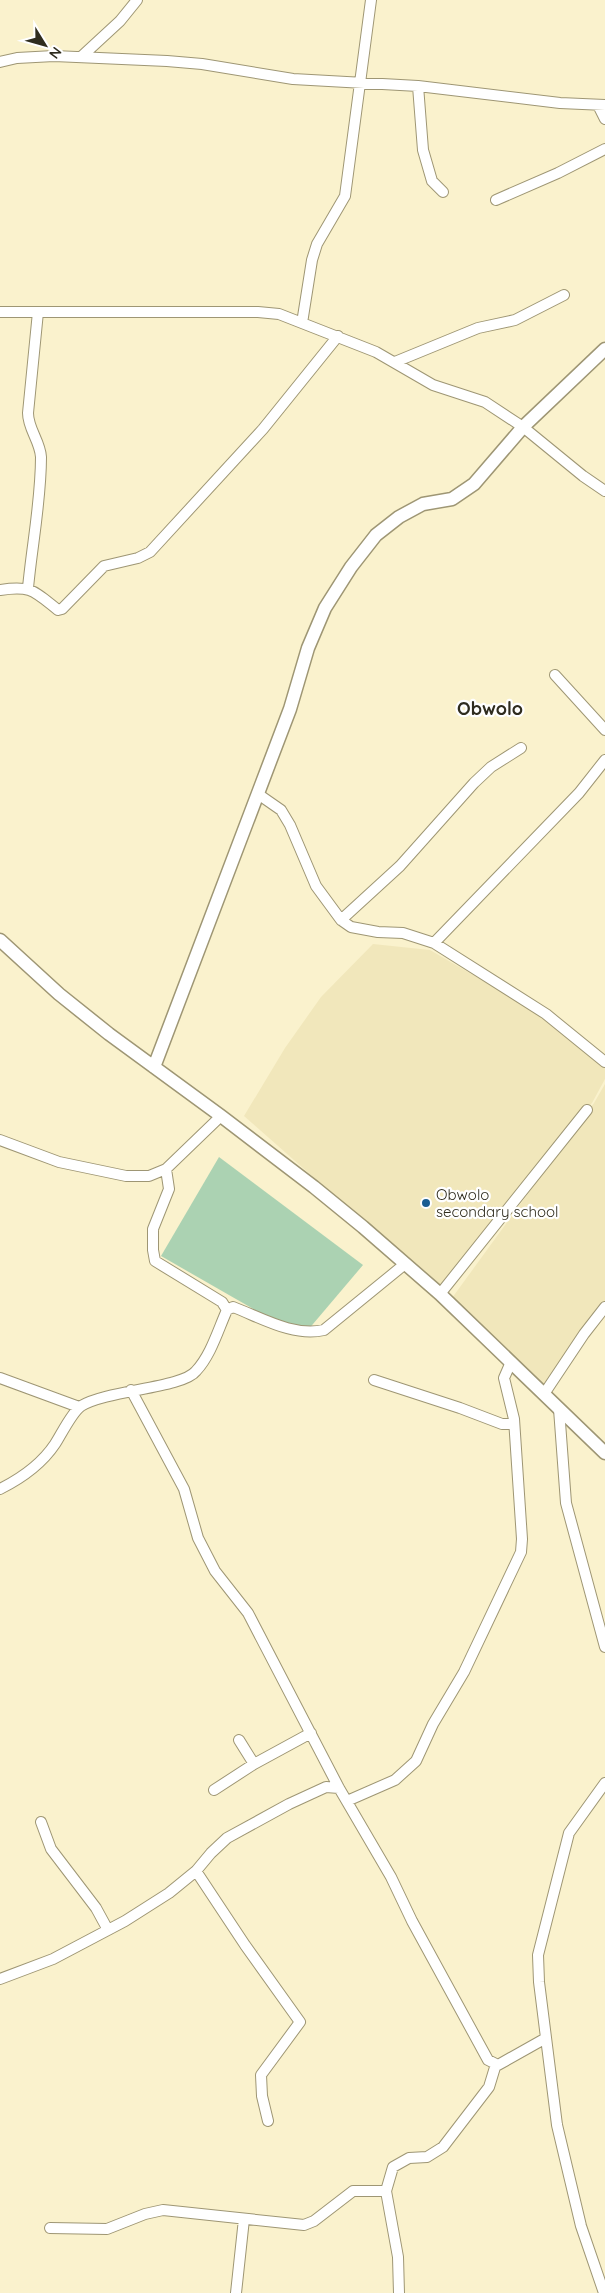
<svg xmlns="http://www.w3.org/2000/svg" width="605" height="2293" viewBox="0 0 605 2293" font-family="Quicksand,sans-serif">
	<rect width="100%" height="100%" fill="#faf2cd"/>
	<!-- built -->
	<path fill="#f1e7bb" d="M373,944L430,950L528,1007L605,1067V1079L592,1103L440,1289L244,1116L285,1048L321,997Z
		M605,1084V1304L544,1390L452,1298L594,1103Z"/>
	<!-- green -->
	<path fill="#abd2b2" d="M219,1157L363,1265L302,1337L161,1256Z"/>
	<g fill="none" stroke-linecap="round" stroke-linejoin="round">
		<defs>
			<path id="minor" d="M81,57L120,21L137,0
				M0,62L17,58L54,56L167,61L202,64L293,79L418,86L560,103L605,105
				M418,86L423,150L432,181L443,192
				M598,105L605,119
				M496,200L558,173L605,149
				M0,312H258L279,314L376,352L433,385L485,402L523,427L583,476L605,491
				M302,323L312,260L317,244L345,196L371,0
				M395,362L478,328L515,320L564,295
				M28,588C32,545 41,501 41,457C40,441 28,429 28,413L38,312
				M0,590C31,585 34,591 58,610L62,609L104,566L138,558L150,552L263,429L338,336
				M555,675L605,730
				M258,794L281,810L290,825L316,886L341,920L351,927L378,932L403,933L434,943L546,1014L605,1062
				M341,920L400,866L474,783L491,767L521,748
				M434,943L579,793L605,760
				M0,1140L59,1162L126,1176H149L166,1169L221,1116
				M166,1169L169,1189L153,1229V1250L155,1261L222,1302L227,1310
				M440,1294L587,1110
				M0,1378L79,1407
				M374,1380L460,1408L502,1424H514
				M131,1390L184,1489L198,1538L215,1571L248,1613L339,1788L391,1877L412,1921L488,2060L498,2065L546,2038
				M544,1394L584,1334L605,1307
				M559,1409L566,1503L605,1647
				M0,1489C22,1478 41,1465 55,1444C61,1435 72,1412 81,1406C107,1390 183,1388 196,1371C211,1355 218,1330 227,1310L233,1307C262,1318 293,1337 324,1330L405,1264
				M239,1740L254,1764
				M214,1790L254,1764L311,1733
				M347,1801L395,1780L416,1761L433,1724L464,1672L521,1552L522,1539L514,1419L504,1378L511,1362
				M41,1822L51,1849L96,1908L108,1930
				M196,1871L245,1945L300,2022L261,2075L262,2096L268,2121
				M0,1979L53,1959L125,1921L169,1893L196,1871L211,1853L227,1838L289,1804L326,1787L339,1788
				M50,2228L107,2229L145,2214L163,2210L304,2225L314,2221L353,2191H386
				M236,2293L244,2219
				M399,2293L398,2257L386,2191L393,2167L409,2158L427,2157L443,2147L489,2087L496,2064
				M604,2293L581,2226L557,2125L539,1982L538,1955L569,1833L605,1783"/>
			<path id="tertiary" d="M0,940L59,994L109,1034L221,1116L314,1187L363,1227L440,1294L605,1453
				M154,1067L290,709L308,648L325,608L351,567L376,535L399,517L423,504L452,499L474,484L523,427L605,349"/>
		</defs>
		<!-- minor casing -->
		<use href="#minor" stroke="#9e9674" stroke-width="12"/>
		<!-- tertiary casing -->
		<use href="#tertiary" stroke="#9e9674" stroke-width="15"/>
		<!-- minor -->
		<use href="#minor" stroke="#fff" stroke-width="10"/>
		<!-- tertiary -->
		<use href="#tertiary" stroke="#fff" stroke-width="12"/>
	</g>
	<!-- markers -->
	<circle fill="#1a5d92" stroke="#fff" stroke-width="2" cx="426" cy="1203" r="5"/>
	<g text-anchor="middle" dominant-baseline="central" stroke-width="4.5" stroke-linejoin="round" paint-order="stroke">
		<!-- poi labels -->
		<g font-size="15" fill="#2f2c1e" stroke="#fff" text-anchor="start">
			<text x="436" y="1194">Obwolo<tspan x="436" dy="17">secondary school</tspan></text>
		</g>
		<!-- quarter labels -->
		<g font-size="18" font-weight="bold" fill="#2f2c1e" stroke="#fff">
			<text x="490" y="708">Obwolo</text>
		</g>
	</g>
	<!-- north arrow -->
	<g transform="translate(45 45) rotate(127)" stroke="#ffffff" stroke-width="4" paint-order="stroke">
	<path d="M0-4L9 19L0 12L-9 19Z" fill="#2f2c1e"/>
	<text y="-8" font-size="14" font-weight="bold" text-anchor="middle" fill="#2f2c1e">N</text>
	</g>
</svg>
